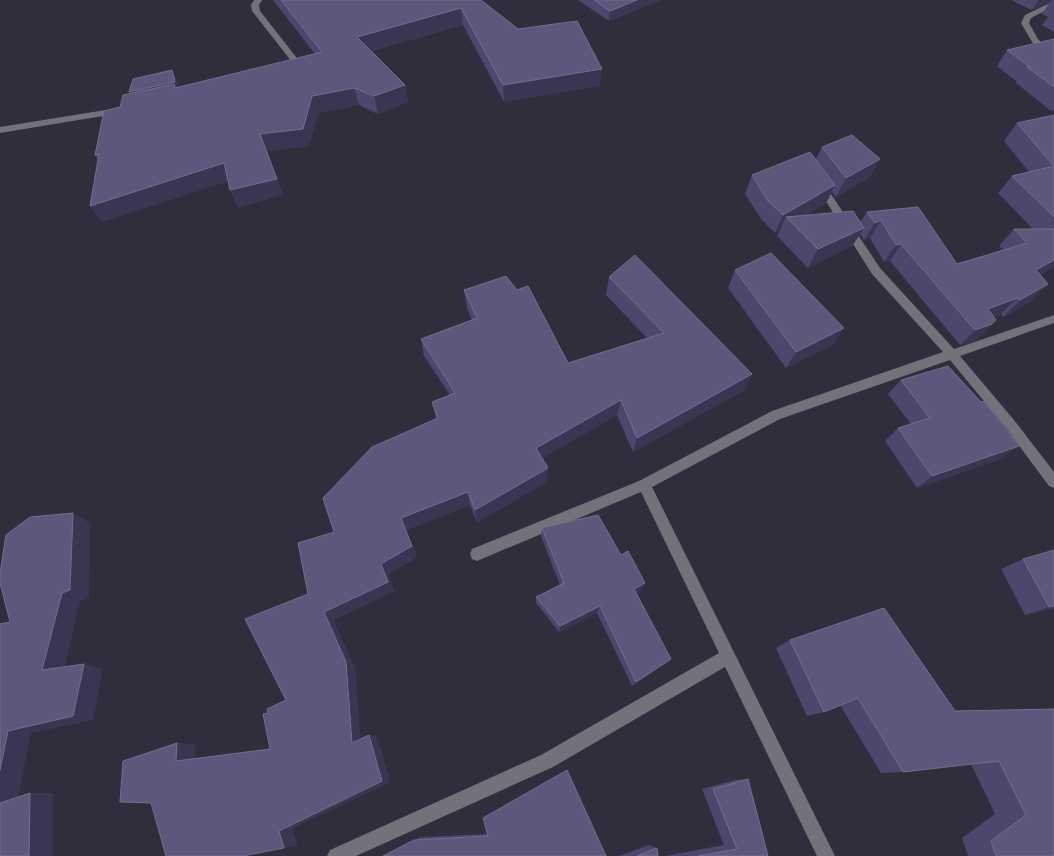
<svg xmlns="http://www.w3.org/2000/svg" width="1054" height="856" viewBox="0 0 1054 856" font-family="'Alegreya Sans',sans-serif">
	<rect width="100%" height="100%" fill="#302d3d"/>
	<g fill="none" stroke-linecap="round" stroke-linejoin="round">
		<!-- minor -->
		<path fill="#73727a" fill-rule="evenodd" d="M254,0H262L259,5L260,11L300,62L299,68L292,73L285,71L292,65V62L252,11L251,5Z
			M1054,1V6L1031,18L1029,23L1038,39L1054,55V62L1032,42L1021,23L1025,15Z
			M118,108L121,109V113L0,133V127Z
			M820,181L823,182L880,268L954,349L1054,315V323L960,356L1014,420L1054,472V488L1049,486L1006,428L950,360L780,419L652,487L835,856H817L725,667L553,767L356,856H327L330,850L541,755L719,653L641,492L477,561L472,559L470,554L472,549L639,481L772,411L943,352L872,274L815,184Z"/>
	</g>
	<!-- wall -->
	<path fill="#4e466d" d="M273,0H481L518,29L600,86L504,102L463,25L372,51L405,85L408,102L378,114L359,105L318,113L309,146L267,151L283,195L238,207L230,190L228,181L102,222L90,206L98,160L95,155L120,107L130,94L129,92L177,80L178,87L315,54Z
		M578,0H661L609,21Z
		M1011,0H1054V32L1042,25L1048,17L1042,14L1050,2L1032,10Z
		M1054,39V110L1051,111L1016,83L1017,82L997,66L1007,50Z
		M1054,115V267L1040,275L1048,284L1031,301L1003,317L1001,314L994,317L996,320L981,336L976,340L960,345L890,261L884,262L870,238L864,240L860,234L852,246L808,268L777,236L780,230L775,233L761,219L745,194L752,175L816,159L822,147L880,159L869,178L836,197L832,192L826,203L804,216L860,222L867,212L957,264L1003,250L999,246L1014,229H1033L998,193L1012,176L1029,172L1004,141L1017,123Z
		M735,270L833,345L786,368L728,288Z
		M609,277L752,374L744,390L633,452L617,415L542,458L547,482L477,522L470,505L406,530L417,557L388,574L394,591L333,620L355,668L360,739L369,735L377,737L390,782L292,828L297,845L284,848L177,743L195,745L194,759L270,749L268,713L286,700L308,594L334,532L436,418L432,402L450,395L424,356L421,339L472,320L467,308L464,290L568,363L647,338L606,295Z
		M901,380L1001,459L917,488L885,441L898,428L911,424L888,394Z
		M542,528L641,590L636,593L671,659L666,663L632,686L597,613L559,632L536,603V597L560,585L541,536Z
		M1023,559L1054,608L1025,615L1001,569Z
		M790,640L955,711L1054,709V856H968L962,838L995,814L971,764L903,772L881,773L840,705L824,712L807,716L776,648Z
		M748,779L768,856H665L724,845L702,789L735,780Z
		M487,834L606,856H383L421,837Z
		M649,845L657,848L658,856H619Z"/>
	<!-- shaded-wall -->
	<path fill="#3b3554" d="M637,0H661L609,21L610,11Z
		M1038,0H1052L1050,2L1032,10Z
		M461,8L463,25L361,54L357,37Z
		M602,69L600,86L504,102L503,85Z
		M172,70L177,80L180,92L135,102L129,92Z
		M405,85L408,102L378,114L374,96Z
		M354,88L359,105L318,113L309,146L267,151L283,195L238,207L230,190L260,134L312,96Z
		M880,159L869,178L836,197L846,178Z
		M224,163L232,180L102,222L90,206Z
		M835,185L826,203L792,223L786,217L780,230L775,233L783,215Z
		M881,220L870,238L864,240L875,223Z
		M864,228L852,246L808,268L818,249Z
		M901,244L890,261L884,262L896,245Z
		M1054,260V267L1020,286L1036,270Z
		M1048,284L1031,301L1003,317L1020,300Z
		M1017,298L1001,314L973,325L988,309Z
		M996,320L981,336L976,340L960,345L975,330Z
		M844,328L833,345L786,368L796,352Z
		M752,374L744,390L633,452L637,438Z
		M621,400L617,415L535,462L536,448Z
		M1019,446L1001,459L917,488L932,476Z
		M548,468L547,482L477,522L475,510Z
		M468,492L470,505L406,530L417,557L388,574L394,591L333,620L355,668L361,746L352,743L324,612L381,564L401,518Z
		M73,513L90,523L89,598L80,601L63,675L42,670Z
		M645,583L641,590L630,596L634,589Z
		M600,606L597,613L559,632L560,626Z
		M1054,606V608L1025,615L1049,607Z
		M671,659L666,663L632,686L636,682Z
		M84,664L103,669L93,720L31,733L17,804L0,805V770L8,731Z
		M369,735L377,737L390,782L292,828L297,845L284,848L279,831Z
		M177,743L195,745L194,763L176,761Z
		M30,793H53V856H29Z"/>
	<!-- building -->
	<path fill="#5f577b" stroke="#746d8d" d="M281,0H481L518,29L577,21L602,69L503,85L461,8L357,37L405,85L374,96L354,88L312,96L303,129L260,134L277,179L230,190L224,163L90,206L99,154L95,155L104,111L120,107L123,95L174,84L175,88L322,52Z
		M594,0H637L610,11Z
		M1054,39V87L1027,67H1030L1007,50Z
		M172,70L175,82L129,92L133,79Z
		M1054,115V217L1012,176L1054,166L1017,123Z
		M852,135L880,159L846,178L822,147Z
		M810,152L835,185L783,215L768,201L752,175Z
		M918,207L957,264L1027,243L1014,229H1054V260L1036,270L1048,284L1020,300L1017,298L988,309L996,320L992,324L975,330L901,244L896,245L881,220L875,223L867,212Z
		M853,211L864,228L818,249L786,217Z
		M771,253L844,328L796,352L735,270Z
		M635,255L752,374L637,438L621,400L536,448L548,468L475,510L468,492L401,518L412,546L381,564L388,582L324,612L346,662L352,743L369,735L382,781L279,831L284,848L243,856H166L151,803L120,802L123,761L177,743L176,761L270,749L263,714L268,713L267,709L286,700L245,619L308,594L298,543L334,532L323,498L372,447L438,418L432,402L455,393L421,339L477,318L464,290L506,276L517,290L528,286L568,363L664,333L609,277Z
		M948,366L981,402L984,401L1019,446L932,476L898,428L930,418L901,380Z
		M73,513L70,590L62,593L42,670L84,664L73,716L8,731L0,770V624L10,622L0,583V573L6,535L30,517Z
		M598,515L621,555L628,551L645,583L634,589L671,659L636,682L600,606L560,626L536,597L564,583L542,528Z
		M1054,550V606L1049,607L1023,559Z
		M884,608L955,711L1054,709V856H996L991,841L1026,815L999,761L903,772L858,698L824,712L790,640Z
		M567,770L606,856H383L414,840L488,836L483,818Z
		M748,779L768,856H698L737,849L713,789Z
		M30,793L29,856H0V803Z
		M657,848L658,856H637Z"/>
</svg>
